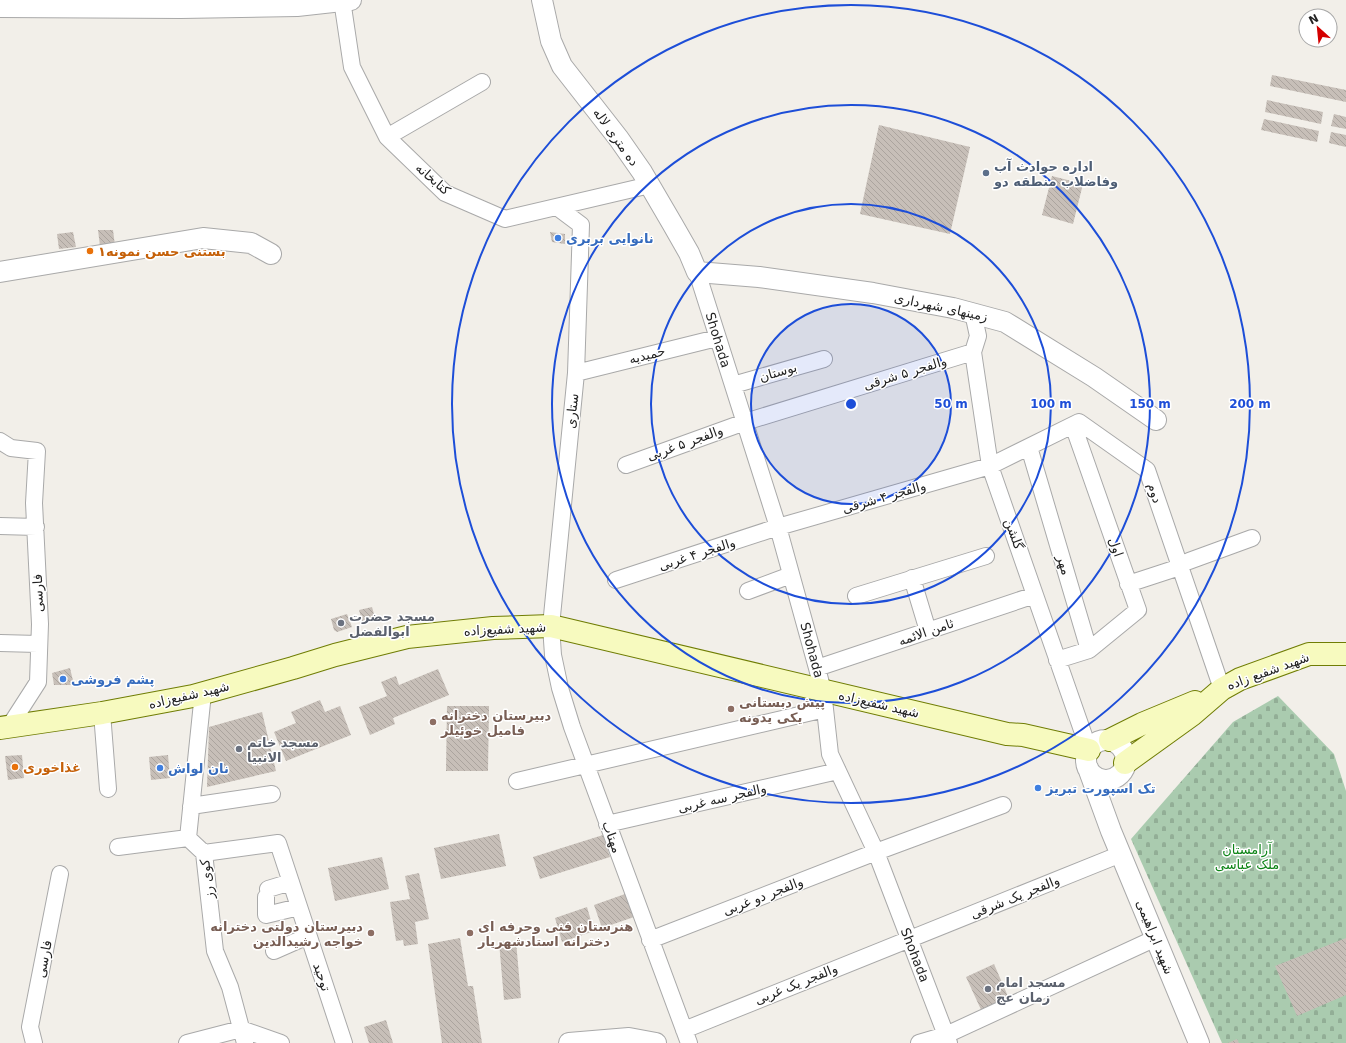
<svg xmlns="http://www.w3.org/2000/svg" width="1346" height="1043" viewBox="0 0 1346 1043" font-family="'DejaVu Sans',Vazirmatn,sans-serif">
	<defs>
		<pattern id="cemetery-stones" width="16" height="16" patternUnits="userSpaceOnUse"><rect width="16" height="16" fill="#aacbaf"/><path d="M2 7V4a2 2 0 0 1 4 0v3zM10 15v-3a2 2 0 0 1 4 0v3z" fill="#92ae96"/></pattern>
		<pattern id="building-back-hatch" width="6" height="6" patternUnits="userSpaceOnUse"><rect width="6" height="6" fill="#c7bfb8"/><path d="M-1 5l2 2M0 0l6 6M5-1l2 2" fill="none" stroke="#aba49e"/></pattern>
	</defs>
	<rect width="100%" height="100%" fill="#f2efe9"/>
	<!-- cemetery -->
	<path fill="url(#cemetery-stones)" d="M1278,696L1334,754L1346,791V1043H1222L1131,839L1233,722Z"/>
	<!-- building -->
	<path fill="url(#building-back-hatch)" d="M1272,75L1346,90V102L1270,86Z
		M1267,100L1323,112L1321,124L1265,112Z
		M1334,114L1346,117V129L1331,126Z
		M1264,119L1319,131L1317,142L1261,130Z
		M879,125L970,147L950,234L860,214Z
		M1331,132L1346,135V147L1329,143Z
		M1052,176L1083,184L1073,224L1042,215Z
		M98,230H113L115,246H100Z
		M73,232L76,247L59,249L57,234Z
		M550,232L565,234V244L552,242Z
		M372,607L376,621L363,624L359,610Z
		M347,614L352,627L337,632L334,630L331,619Z
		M70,668L74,685H54L52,673Z
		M438,669L449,695L393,718L395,724L370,735L359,707L387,696L381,682L396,676L399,685Z
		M320,700L325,712L340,706L351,735L286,761L274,732L296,723L291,712Z
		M447,706H489L488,771H446Z
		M262,712L276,771L207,787L209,727Z
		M22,755L24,778L8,780L5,756Z
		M168,755L170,778L151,780L149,757Z
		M499,834L506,866L441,879L434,848Z
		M603,835L610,857L540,879L533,857Z
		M382,857L389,889L335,901L328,868Z
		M419,873L429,919L415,922L418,944L404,946L403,940L396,941L390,902L410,899L405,876Z
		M625,894L634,917L602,928L594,905Z
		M587,907L594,931L562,942L555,918Z
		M460,938L468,986H473L482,1043H442L428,944Z
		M1346,938V995L1297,1016L1275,966Z
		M516,941L521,998L504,1000L499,942Z
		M994,964L1010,1001L983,1014L966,977Z
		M386,1020L393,1043H369L364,1027Z
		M1237,1039L1239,1043H1228Z"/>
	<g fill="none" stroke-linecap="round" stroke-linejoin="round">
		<defs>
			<path id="minor" d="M342,0L352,67L387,137L445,193L505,219L650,185
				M387,137L482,82
				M557,207L581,225L576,373L551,626L553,655L560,688L572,727L689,1043
				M697,272L778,527L817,668L823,691L830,754L876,852L949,1043
				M973,313L978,336L973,352L990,466L1089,750
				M576,373L717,338
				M733,385L824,359
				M1073,425L1138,610L1089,650
				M0,441L11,448L37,451L34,503L40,624L38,682L9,727
				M1029,447L1089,650L1057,660
				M626,465L745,422L973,352
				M0,526L36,527
				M1189,561L1252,538
				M912,578L928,631
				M616,580L778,527L990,466L1079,422L1147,470L1222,689
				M1128,584L1180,567
				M748,591L791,575
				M856,596L986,556
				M0,643L38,644
				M817,668L1035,595
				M203,693L188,838L204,853L215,951L230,987L245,1043
				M102,713L108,789
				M517,781L825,709
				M191,806L272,794
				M607,824L838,771
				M118,847L188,838
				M204,853L278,843L344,1043
				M268,889L291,882
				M266,897V915L299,907
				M650,940L876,852L1003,805
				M274,951L308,936
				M684,1030L1121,854
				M34,1043L30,1027L60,874
				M187,1043L241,1029L281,1043
				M919,1043L946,1035L1156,938"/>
			<path id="tertiary" d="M542,0L551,41L562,66L619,139L642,172L673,225L689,253L697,272L759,277L873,293L953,308L1005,322L1094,377L1156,420
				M0,7L181,8L297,6L351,0
				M0,272L203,238L251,243L271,254
				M1086 760a20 20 0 1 1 40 0a20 20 0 1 1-40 0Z
				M1088,768L1111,831L1199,1043
				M569,1043L629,1038L656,1043"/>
			<path id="secondary" d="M0,728L102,713L193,696L293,668L335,655L407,637L493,628L551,626L1007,734L1023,735L1089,750
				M1110,740L1142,724L1195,702
				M1125,763L1193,714L1222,689L1240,679L1309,654H1346"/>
		</defs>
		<!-- minor casing -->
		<use href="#minor" stroke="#a9a9a9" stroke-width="18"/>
		<!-- tertiary casing -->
		<use href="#tertiary" stroke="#a9a9a9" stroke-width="22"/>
		<!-- secondary casing -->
		<use href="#secondary" stroke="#707d05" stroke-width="24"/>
		<!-- minor -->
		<use href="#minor" stroke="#fff" stroke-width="16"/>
		<!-- tertiary -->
		<use href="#tertiary" stroke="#fff" stroke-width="20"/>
		<!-- secondary -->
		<use href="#secondary" stroke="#f7fabf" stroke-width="22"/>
	</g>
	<!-- distance rings -->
	<circle cx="851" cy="404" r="100" fill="#1d4ed8" fill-opacity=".12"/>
	<g fill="none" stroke="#1d4ed8" stroke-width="2">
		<circle cx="851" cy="404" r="100"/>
		<circle cx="851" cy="404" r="200"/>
		<circle cx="851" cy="404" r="299"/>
		<circle cx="851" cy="404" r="399"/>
	</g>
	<!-- markers -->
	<circle fill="#5c6f8a" stroke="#fff" stroke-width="1.5" cx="986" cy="173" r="4"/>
	<g fill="#3f7fe0" stroke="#fff" stroke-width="1.5">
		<circle cx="558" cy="238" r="4"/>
		<circle cx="63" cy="679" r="4"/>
		<circle cx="160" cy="768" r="4"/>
		<circle cx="1038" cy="788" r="4"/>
	</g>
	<g fill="#e8710a" stroke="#fff" stroke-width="1.5">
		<circle cx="90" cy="251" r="4"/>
		<circle cx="15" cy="767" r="4"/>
	</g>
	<g fill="#6b7280" stroke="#fff" stroke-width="1.5">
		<circle cx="341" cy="623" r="4"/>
		<circle cx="239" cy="749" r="4"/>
		<circle cx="988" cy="989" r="4"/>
	</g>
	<g fill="#8d6e63" stroke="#fff" stroke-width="1.5">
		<circle cx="731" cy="709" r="4"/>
		<circle cx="433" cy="722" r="4"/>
		<circle cx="371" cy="933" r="4"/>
		<circle cx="470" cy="933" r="4"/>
	</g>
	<g text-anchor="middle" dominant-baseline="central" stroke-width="3" stroke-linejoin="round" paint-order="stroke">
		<!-- street labels -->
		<g font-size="13" fill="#222" stroke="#fff">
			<text transform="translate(616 137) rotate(54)">ده متری لاله</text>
			<text transform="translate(433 179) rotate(41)">کتابخانه</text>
			<text transform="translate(941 307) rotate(12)">زمینهای شهرداری</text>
			<text transform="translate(718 340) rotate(73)">Shohada</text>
			<text transform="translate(647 355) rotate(-14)">حمیدیه</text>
			<text transform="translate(778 372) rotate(-16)">بوستان</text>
			<text transform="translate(905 373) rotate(-17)">والفجر ۵ شرقی</text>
			<text transform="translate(572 411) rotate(-84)">ستاری</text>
			<text transform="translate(685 443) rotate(-20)">والفجر ۵ غربی</text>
			<text transform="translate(1155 493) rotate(72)">دوم</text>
			<text transform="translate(884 497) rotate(-16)">والفجر ۴ شرقی</text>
			<text transform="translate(1014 534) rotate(70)">گلشن</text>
			<text transform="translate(1116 547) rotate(71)">اول</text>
			<text transform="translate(697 554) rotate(-18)">والفجر ۴ غربی</text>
			<text transform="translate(1064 565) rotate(73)">مهر</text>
			<text transform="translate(38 593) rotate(-92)">فارسی</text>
			<text transform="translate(505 629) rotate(-3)">شهید شفیع‌زاده</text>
			<text transform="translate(926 632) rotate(-19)">ثامن الائمه</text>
			<text transform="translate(812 650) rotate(75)">Shohada</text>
			<text transform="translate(1268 671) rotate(-20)">شهید شفیع زاده</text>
			<text transform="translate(189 695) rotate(-13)">شهید شفیع‌زاده</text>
			<text transform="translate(879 704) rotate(13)">شهید شفیع‌زاده</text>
			<text transform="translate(722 798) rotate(-13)">والفجر سه غربی</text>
			<text transform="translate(612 837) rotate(70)">مهتاب</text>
			<text transform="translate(207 879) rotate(-97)">کوی رز</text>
			<text transform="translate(763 896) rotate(-21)">والفجر دو غربی</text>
			<text transform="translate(1015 897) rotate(-22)">والفجر یک شرقی</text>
			<text transform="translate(1155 937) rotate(68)">شهید ابراهیمی</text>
			<text transform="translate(915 955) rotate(69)">Shohada</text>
			<text transform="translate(44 959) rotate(-79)">فارسی</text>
			<text transform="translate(322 977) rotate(71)">توحید</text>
			<text transform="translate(796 984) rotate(-22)">والفجر یک غربی</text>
		</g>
		<!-- service labels -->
		<g font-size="13" font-weight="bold" fill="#4e5e75" stroke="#fff" text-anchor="start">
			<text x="994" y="166">اداره حوادث آب<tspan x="994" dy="15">وفاضلاب منطقه دو</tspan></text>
		</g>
		<!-- shop labels -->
		<g font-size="13" font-weight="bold" fill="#366cbe" stroke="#fff" text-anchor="start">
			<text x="566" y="238">نانوایی بربری</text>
			<text x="71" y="679">پشم فروشی</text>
			<text x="168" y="768">نان لواش</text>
			<text x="1046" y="788">تک اسپورت تبریز</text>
		</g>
		<!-- food labels -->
		<g font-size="13" font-weight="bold" fill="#c56008" stroke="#fff" text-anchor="start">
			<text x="98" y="251">بستنی حسن نمونه۱</text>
			<text x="23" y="767">غذاخوری</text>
		</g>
		<!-- worship labels -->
		<g font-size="13" font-weight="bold" fill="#5b616d" stroke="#fff" text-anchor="start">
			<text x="349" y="616">مسجد حضرت<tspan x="349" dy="15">ابوالفضل</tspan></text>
			<text x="247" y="742">مسجد خاتم<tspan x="247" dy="15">الانبیا</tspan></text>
			<text x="996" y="982">مسجد امام<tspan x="996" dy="15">زمان عج</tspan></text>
		</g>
		<!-- education labels -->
		<g font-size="13" font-weight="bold" fill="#785e54" stroke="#fff" text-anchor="start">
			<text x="739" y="702">پیش دبستانی<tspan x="739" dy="15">یکی یدونه</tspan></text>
			<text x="441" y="715">دبیرستان دخترانه<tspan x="441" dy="15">فامیل خوئیلر</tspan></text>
			<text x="363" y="926" text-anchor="end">دبیرستان دولتی دخترانه<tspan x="363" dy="15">خواجه رشیدالدین</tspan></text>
			<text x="478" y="926">هنرستان فنی وحرفه ای<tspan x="478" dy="15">دخترانه استادشهریار</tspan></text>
		</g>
		<!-- park labels -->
		<g font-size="13" fill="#0c8416" stroke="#fff">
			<text x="1247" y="849">آرامستان<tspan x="1247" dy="15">ملک عباسی</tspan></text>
		</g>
	</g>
	<circle cx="851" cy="404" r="6" fill="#1d4ed8" stroke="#fff" stroke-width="2"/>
	<g font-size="12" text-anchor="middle" font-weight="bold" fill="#1d4ed8" stroke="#fff" stroke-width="3" stroke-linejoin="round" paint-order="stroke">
		<text x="951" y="408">50 m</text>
		<text x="1051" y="408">100 m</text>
		<text x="1150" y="408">150 m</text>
		<text x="1250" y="408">200 m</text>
	</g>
	<!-- north arrow -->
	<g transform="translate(1318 28) rotate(333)"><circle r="19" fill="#ffffff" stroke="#a7a7a7"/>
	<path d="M0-3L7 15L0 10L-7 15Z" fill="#d40000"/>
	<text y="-6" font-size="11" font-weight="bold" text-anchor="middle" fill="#222222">N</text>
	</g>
</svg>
